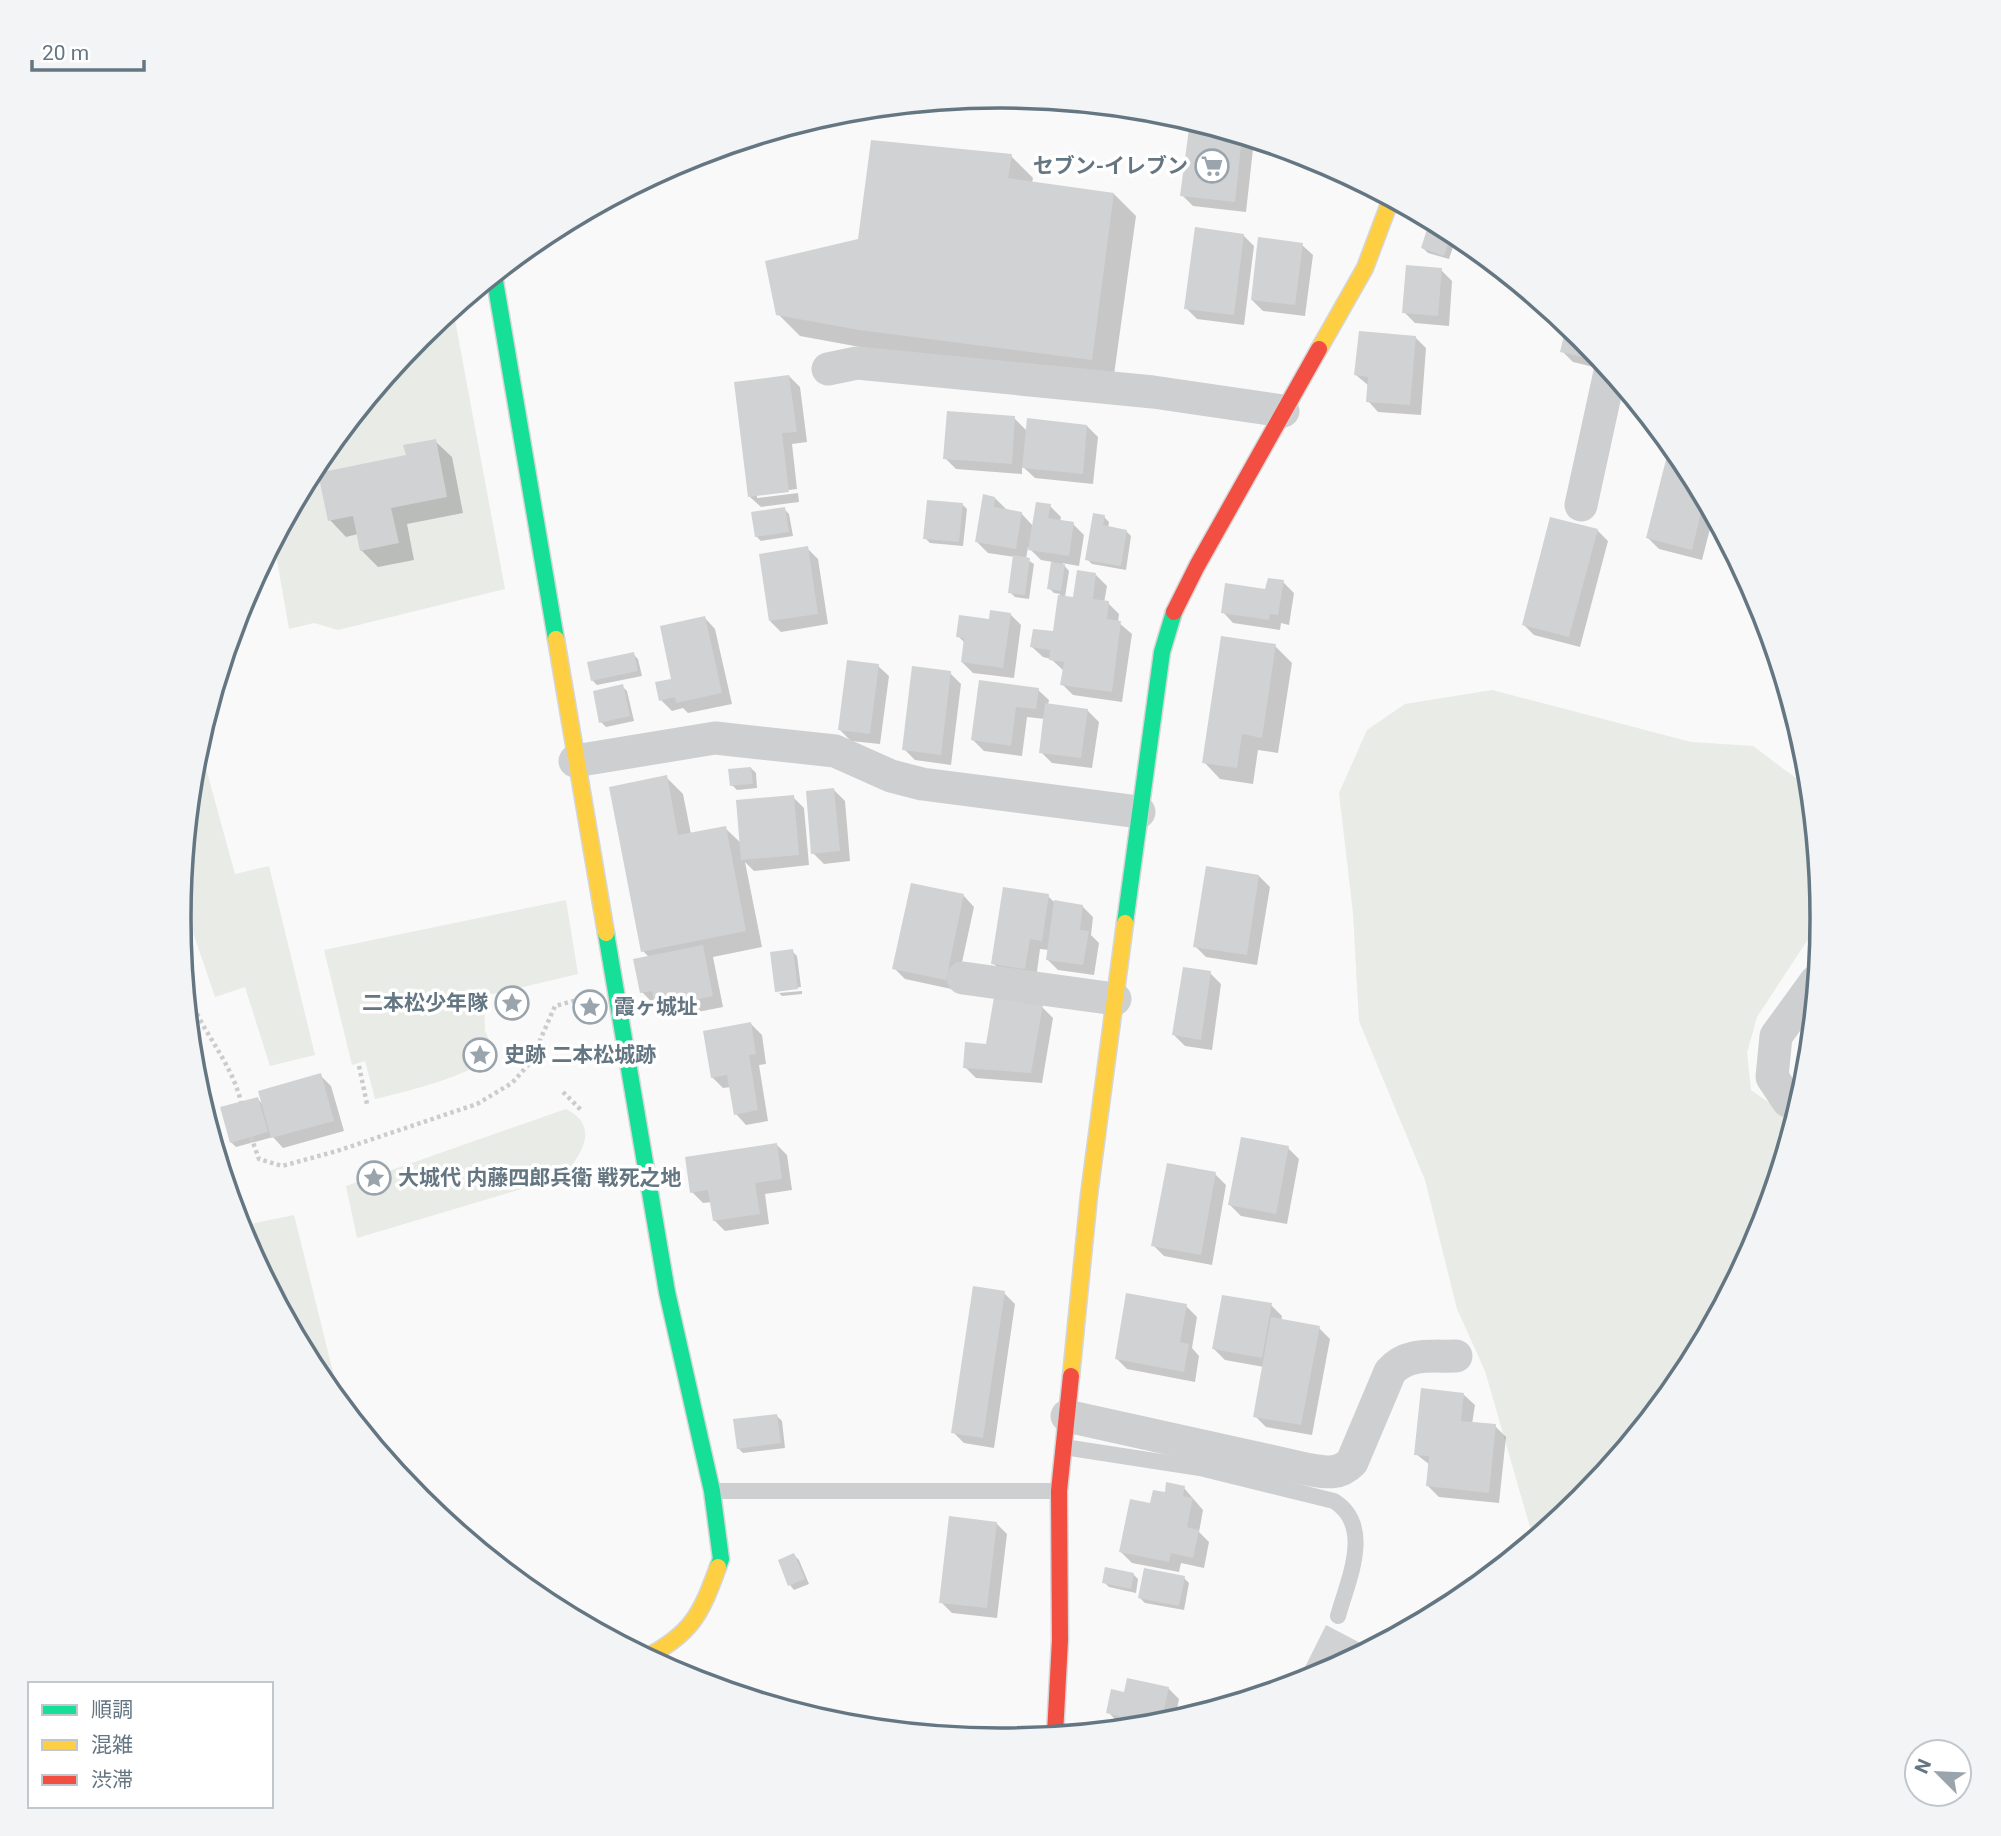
<svg xmlns="http://www.w3.org/2000/svg" width="2001" height="1836" viewBox="0 0 2001 1836" font-family="Roboto,'Noto Sans JP',sans-serif">
	<rect width="100%" height="100%" fill="#f9f9f9"/>
	<!-- green -->
	<path fill="#e8ebe6" d="M453,309L505,589L338,630L314,623L289,629L274,543L317,461L420,337Z
		M1492,690L1691,742L1753,746L1809,788L1822,918L1757,1017L1747,1053L1751,1090L1794,1120L1760,1233L1684,1375L1581,1499L1531,1541L1532,1534L1485,1371L1457,1309L1425,1180L1359,1021L1353,913L1339,793L1367,730L1405,704Z
		M199,743L235,874L269,866L315,1055L270,1066L245,987L215,997L181,897L195,757Z
		M566,900L578,974L484,996L485,1031L497,1057C454,1079 421,1088 375,1099L365,1061L352,1065L324,950Z
		M566,1109C601,1126 581,1156 562,1177L357,1238L346,1186Z
		M226,1163L246,1225L294,1215L341,1404L317,1374L241,1232L221,1164Z"/>
	<!-- shadow -->
	<path fill="#0003" d="M1192,121L1254,140L1246,212L1193,206L1182,195Z
		M1011,156L1033,178L1032,183L1114,194L1136,216L1113,382L882,351L800,336L778,314L860,241Z
		M1431,221L1457,235L1449,259L1428,253L1423,248Z
		M1243,235L1254,246L1244,325L1197,319L1186,308Z
		M1302,245L1313,255L1305,316L1263,311L1252,300Z
		M1441,270L1452,281L1449,326L1415,323L1404,312Z
		M1557,317L1582,337L1606,367V370L1573,362L1562,351L1565,338L1555,328Z
		M1415,337L1426,348L1421,415L1378,412L1368,401L1369,386L1356,375Z
		M789,376L800,387L807,442L792,444L797,489L757,494V498L798,493L799,502L761,507L750,497Z
		M1014,418L1027,431L1087,426L1098,437L1093,484L1035,478L1022,466V474L956,469L945,458Z
		M435,441L452,457L463,513L407,524L414,560L378,567L361,550L358,534L346,537L330,520L408,456Z
		M1671,446L1684,462L1713,517L1702,560L1659,549L1648,538Z
		M995,498L1006,509L1021,513L1033,526L1050,506L1061,517L1060,522L1073,524L1084,535L1079,566L1062,563L1069,571L1065,597L1074,599L1096,575L1107,586L1104,603H1108L1119,614L1118,622L1132,634L1122,702L1073,695L1062,684L1064,671L1051,659L1043,657L1032,647L1054,633L1060,594L1054,593L1049,588L1053,562L1041,560L1028,547L1026,559L1034,564L1029,599L1015,597L1010,592L1015,557L988,553L977,542Z
		M962,504L967,509L963,546L930,543L925,538Z
		M784,509L789,514L793,536L761,541L756,536Z
		M1104,517L1109,522L1108,528L1126,531L1131,536L1126,570L1092,564L1087,559Z
		M1597,530L1608,541L1580,647L1534,635L1523,624Z
		M807,548L818,559L828,624L781,632L770,621Z
		M1283,582L1294,593L1289,625L1281,623L1280,630L1233,623L1223,612Z
		M1010,614L1021,625L1014,678L973,673L962,662L965,643L958,636Z
		M705,618L715,629L732,704L688,713L683,708L672,711L661,700Z
		M1275,646L1292,663L1278,753L1258,750L1253,784L1220,779L1204,762Z
		M633,654L638,659L642,676L597,685L592,680Z
		M878,666L889,676L880,744L851,741L840,730Z
		M950,673L961,684L951,765L915,760L904,749Z
		M622,686L627,691L634,721L606,727L601,722Z
		M1038,690L1049,700L1048,705L1088,711L1099,722L1092,768L1052,763L1041,752L1045,719L1027,717L1022,756L984,751L973,740Z
		M751,768L756,773L757,788L737,790L732,785Z
		M666,777L683,794L691,834L725,828L742,844L793,797L804,808L809,865L754,871L745,862L762,947L713,957L723,1007L667,1018L656,1007V1003H653L642,992L649,957L643,951Z
		M834,790L845,801L850,861L824,864L813,853Z
		M1259,876L1270,887L1257,965L1206,957L1195,946Z
		M964,896L974,907L956,990L905,979L894,968Z
		M1048,896L1054,902L1082,906L1093,917L1091,935L1099,943L1094,975L1058,970L1047,959L1049,950L1040,949L1036,979L1004,974L993,963Z
		M792,951L797,956L801,987L778,990V993L777,991Z
		M1210,973L1221,984L1212,1050L1185,1046L1174,1035Z
		M802,991V994L782,996L779,993Z
		M1042,1007L1053,1018L1042,1083L976,1078L965,1067Z
		M751,1024L762,1035L766,1064L759,1065L768,1121L746,1125L736,1114L731,1087L723,1088L712,1077Z
		M320,1075L331,1086L344,1131L283,1148L273,1137L236,1147L231,1142L258,1099L264,1106Z
		M211,1113L216,1118L229,1158L220,1161L206,1115Z
		M776,1144L787,1155L792,1190L765,1194L769,1224L725,1231L714,1220L712,1202L703,1203L692,1192Z
		M1288,1148L1299,1159L1287,1224L1241,1216L1230,1205Z
		M1215,1174L1226,1185L1212,1265L1164,1256L1153,1245Z
		M1004,1293L1015,1304L994,1448L964,1443L953,1432Z
		M1271,1305L1282,1316L1281,1321L1319,1328L1330,1339L1312,1435L1266,1427L1255,1416L1264,1367L1225,1360L1214,1349Z
		M1186,1306L1197,1317L1192,1348L1199,1356L1195,1382L1127,1369L1117,1359Z
		M1464,1395L1475,1405L1472,1424L1495,1426L1506,1437L1499,1503L1439,1497L1428,1486L1430,1465L1416,1454Z
		M777,1416L782,1421L785,1448L743,1453L738,1448Z
		M1184,1488L1203,1510L1199,1532L1209,1542L1204,1568L1181,1563L1179,1572L1132,1563L1121,1552L1152,1505L1166,1494Z
		M996,1523L1007,1534L997,1618L952,1613L941,1602Z
		M794,1555L799,1560L809,1584L794,1590L790,1585Z
		M1133,1574L1138,1579L1136,1593L1109,1587L1104,1582Z
		M1184,1578L1189,1583L1184,1610L1145,1603L1140,1598Z
		M1168,1688L1179,1699L1175,1720L1160,1724L1118,1728L1119,1723L1108,1712L1125,1694Z"/>
	<!-- building -->
	<path fill="#d0d2d3" d="M1190,121L1242,137L1235,202L1180,196Z
		M871,140L1012,154L1008,178L1114,193L1092,360L859,330L776,315L765,261L858,239Z
		M1430,220L1452,232L1444,256L1421,248Z
		M1195,227L1244,234L1234,315L1184,309Z
		M1258,237L1303,243L1295,305L1251,300Z
		M1406,265L1442,268L1438,316L1402,313Z
		M1556,316L1582,337L1596,355L1595,360L1560,352L1565,331L1553,328Z
		M1359,331L1416,336L1410,405L1366,402L1368,377L1354,375Z
		M789,375L797,432L782,433L789,492L748,497L734,382Z
		M947,411L1015,416L1012,464L943,459Z
		M1027,418L1087,425L1083,474L1022,468Z
		M436,439L447,497L391,508L399,543L360,551L353,516L328,521L318,473L406,455L403,445Z
		M1670,444L1684,462L1704,500L1692,550L1646,538Z
		M983,494L995,497L994,507L1022,512L1016,549L975,542Z
		M927,500L963,503L959,542L923,539Z
		M1036,502L1051,504L1048,518L1074,522L1069,556L1028,550Z
		M785,507L789,532L755,537L751,512Z
		M1093,513L1105,515L1103,525L1127,530L1121,566L1085,560Z
		M1550,517L1598,529L1569,637L1522,625Z
		M808,546L818,614L769,621L759,554Z
		M1013,555L1030,558L1025,595L1008,593Z
		M1051,562L1065,564L1061,591L1047,589Z
		M1077,570L1096,573L1093,599L1109,601L1107,619L1121,621L1112,692L1060,685L1064,662L1049,660L1050,650L1030,647L1033,629L1053,631L1058,595L1073,597Z
		M1268,578L1284,580L1278,615L1270,614L1269,620L1221,613L1225,583L1265,589Z
		M990,610L1011,613L1003,668L961,662L964,638L956,637L959,615L989,619Z
		M705,616L722,693L676,703L675,697L659,701L655,682L671,679L660,626Z
		M1221,636L1276,644L1262,738L1242,734L1237,768L1202,763Z
		M634,652L638,671L591,681L587,662Z
		M847,660L879,664L870,734L838,730Z
		M912,666L951,671L941,755L902,750Z
		M979,680L1039,688L1036,709L1016,707L1011,746L971,740Z
		M623,684L630,716L599,723L593,691Z
		M1045,703L1088,709L1081,758L1039,753Z
		M751,767L753,784L730,786L728,769Z
		M667,775L678,835L726,826L746,931L641,952L609,787Z
		M834,788L840,851L811,854L806,791Z
		M794,795L799,855L741,860L736,800Z
		M1206,866L1259,875L1247,955L1193,947Z
		M911,883L964,894L946,980L892,969Z
		M1003,887L1049,894L1042,941L1030,939L1025,969L991,964Z
		M1054,900L1083,905L1080,930L1089,931L1083,965L1046,960Z
		M703,945L713,996L655,1008L652,991L640,993L633,959Z
		M793,949L798,989L775,992L770,952Z
		M1183,967L1211,971L1201,1040L1172,1035Z
		M994,997L1043,1005L1031,1073L963,1068L965,1042L986,1044Z
		M751,1022L756,1054L749,1055L758,1110L734,1115L727,1075L711,1078L703,1031Z
		M321,1073L334,1121L271,1138L258,1091Z
		M258,1097L268,1132L230,1143L220,1107Z
		M211,1111L225,1153L218,1155L205,1113Z
		M1241,1137L1289,1146L1276,1214L1228,1205Z
		M777,1143L782,1179L755,1183L760,1214L713,1221L708,1190L690,1193L685,1157Z
		M1167,1163L1216,1172L1201,1255L1151,1246Z
		M973,1286L1005,1291L983,1438L951,1433Z
		M1126,1293L1187,1304L1180,1342L1189,1344L1184,1372L1115,1359Z
		M1222,1295L1272,1303L1262,1358L1212,1349Z
		M1271,1317L1320,1326L1301,1425L1253,1417Z
		M1421,1388L1464,1393L1461,1421L1496,1424L1489,1493L1426,1486L1429,1456L1414,1455Z
		M777,1414L781,1443L737,1449L733,1419Z
		M1166,1482L1185,1486L1183,1496L1193,1498L1187,1527L1199,1530L1193,1558L1171,1553L1169,1562L1119,1552L1130,1499L1150,1503L1153,1490L1165,1492Z
		M949,1516L997,1522L987,1608L939,1603Z
		M794,1553L805,1579L788,1586L778,1560Z
		M1105,1567L1134,1573L1131,1589L1102,1583Z
		M1144,1568L1185,1576L1179,1606L1138,1598Z
		M1326,1625L1370,1648L1315,1677L1297,1683Z
		M1127,1678L1169,1687L1161,1724L1116,1728L1119,1716L1106,1713L1111,1689L1124,1692Z"/>
	<g fill="none" stroke-linecap="round" stroke-linejoin="round">
		<defs>
			<path id="fast" d="M494,275L556,639
				M1125,923L1162,652L1174,612
				M606,933L667,1292L712,1491L721,1559L718,1567"/>
			<path id="slow" d="M1319,349L1365,268L1391,199
				M556,639L606,933
				M1071,1376L1089,1195L1125,923
				M647,1657C692,1633 701,1614 718,1567"/>
			<path id="jam" d="M1174,612L1197,566L1319,349
				M1055,1734L1060,1640L1059,1491L1071,1376"/>
		</defs>
		<!-- fast casing -->
		<use href="#fast" stroke="#d5d6d7" stroke-width="19"/>
		<!-- slow casing -->
		<use href="#slow" stroke="#d5d6d7" stroke-width="19"/>
		<!-- jam casing -->
		<use href="#jam" stroke="#d5d6d7" stroke-width="19"/>
		<!-- path -->
		<path stroke="#cbcccd" stroke-width="4.5" stroke-dasharray="3.5 3.5" stroke-linecap="butt" d="M186,988C199,1029 231,1060 241,1102
			M359,1066L367,1104
			M563,1092L582,1111
			M251,1137L259,1159L282,1166L337,1151L477,1104L512,1083L530,1063L555,1006L581,999"/>
		<!-- lane -->
		<path stroke="#cecfd0" stroke-width="16" d="M1064,1447L1200,1468L1334,1501C1374,1526 1348,1580 1338,1616
			M712,1491H1059"/>
		<!-- street -->
		<path stroke="#cecfd0" stroke-width="33" d="M828,369L857,363L1153,392L1283,411
			M1581,505L1610,372
			M575,761L715,738L835,751L891,776L922,784L1139,812
			M963,978L1115,999
			M1799,1104L1788,1101L1772,1077L1776,1036L1816,981
			M1067,1416L1306,1469C1325,1472 1338,1476 1352,1462L1390,1372C1407,1352 1432,1357 1456,1356"/>
		<!-- fast -->
		<use href="#fast" stroke="#16e098" stroke-width="16"/>
		<!-- slow -->
		<use href="#slow" stroke="#ffcf43" stroke-width="16"/>
		<!-- jam -->
		<use href="#jam" stroke="#f24e42" stroke-width="16"/>
	</g>
	<!-- icons -->
	<defs>
		<symbol id="supermarket-ring" viewBox="-11 -11 22 22"><circle r="9.5" fill="#fff" stroke="#99a4ac" stroke-width="1.5"/><path d="M-6-5.5h2.5l.6 2H6L4.5 2H-2.5L-4.4-4H-6ZM-1.5 3.2a1.3 1.3 0 1 0 .1 0ZM3 3.2a1.3 1.3 0 1 0 .1 0Z" fill="#99a4ac"/></symbol>
		<symbol id="sight-ring" viewBox="-11 -11 22 22"><circle r="9.5" fill="#fff" stroke="#99a4ac" stroke-width="1.5"/><path d="M0-6L1.8-2.2L6-1.7L2.9 1.2L3.7 5.4L0 3.3L-3.7 5.4L-2.9 1.2L-6-1.7L-1.8-2.2Z" fill="#99a4ac"/></symbol>
	</defs>
	<g fill-rule="evenodd">
		<use href="#supermarket-ring" x="1193" y="147" width="38" height="38"/>
		<use href="#sight-ring" x="493" y="984" width="38" height="38"/>
		<use href="#sight-ring" x="571" y="988" width="38" height="38"/>
		<use href="#sight-ring" x="461" y="1036" width="38" height="38"/>
		<use href="#sight-ring" x="355" y="1159" width="38" height="38"/>
	</g>
	<g text-anchor="middle" dominant-baseline="central" stroke-width="7" stroke-linejoin="round" paint-order="stroke">
		<!-- poi labels -->
		<g font-size="21" font-weight="bold" fill="#657683" stroke="#fff" text-anchor="start">
			<text x="1188" y="166" text-anchor="end">セブン-イレブン</text>
			<text x="488" y="1003" text-anchor="end">二本松少年隊</text>
			<text x="614" y="1007">霞ヶ城址</text>
			<text x="504" y="1055">史跡 二本松城跡</text>
			<text x="398" y="1178">大城代 内藤四郎兵衛 戦死之地</text>
		</g>
	</g>
	<!-- crop -->
	<path d="M0 0H2001V1836H0ZM1000 108H1001A809 809 0 0 1 1810 917V919A809 809 0 0 1 1001 1728H1000A809 809 0 0 1 191 919V917A809 809 0 0 1 1000 108Z" fill="#f3f4f5" fill-rule="evenodd"/>
	<path fill="none" stroke="#657683" stroke-width="3.5" d="M1000 108H1001A809 809 0 0 1 1810 917V919A809 809 0 0 1 1001 1728H1000A809 809 0 0 1 191 919V917A809 809 0 0 1 1000 108Z"/>
	<!-- legend -->
	<rect x="28" y="1682" width="245" height="126" fill="#ffffff" stroke="#c1c8cd" stroke-width="2"/>
	<rect x="42" y="1705" width="35" height="10" fill="#16e098" stroke="#c1c8cd" stroke-width="2"/>
	<text x="91" y="1717" font-size="21" fill="#657683">順調</text>
	<rect x="42" y="1740" width="35" height="10" fill="#ffcf43" stroke="#c1c8cd" stroke-width="2"/>
	<text x="91" y="1752" font-size="21" fill="#657683">混雑</text>
	<rect x="42" y="1775" width="35" height="10" fill="#f24e42" stroke="#c1c8cd" stroke-width="2"/>
	<text x="91" y="1787" font-size="21" fill="#657683">渋滞</text>
	<!-- north arrow -->
	<g transform="translate(1938 1773) rotate(294)"><circle r="33" fill="#ffffff" stroke="#c1c8cd" stroke-width="2"/>
	<path d="M0-5L12 26L0 18L-12 26Z" fill="#99a4ac"/>
	<text y="-10" font-size="19" font-weight="bold" text-anchor="middle" fill="#657683">N</text>
	</g>
	<!-- scale -->
	<path d="M32 60v10h112v-10" fill="none" stroke="#657683" stroke-width="3.5"/>
	<text x="42" y="60" font-size="21" fill="#657683" stroke="#ffffff" stroke-width="5" paint-order="stroke">20 m</text>
</svg>
